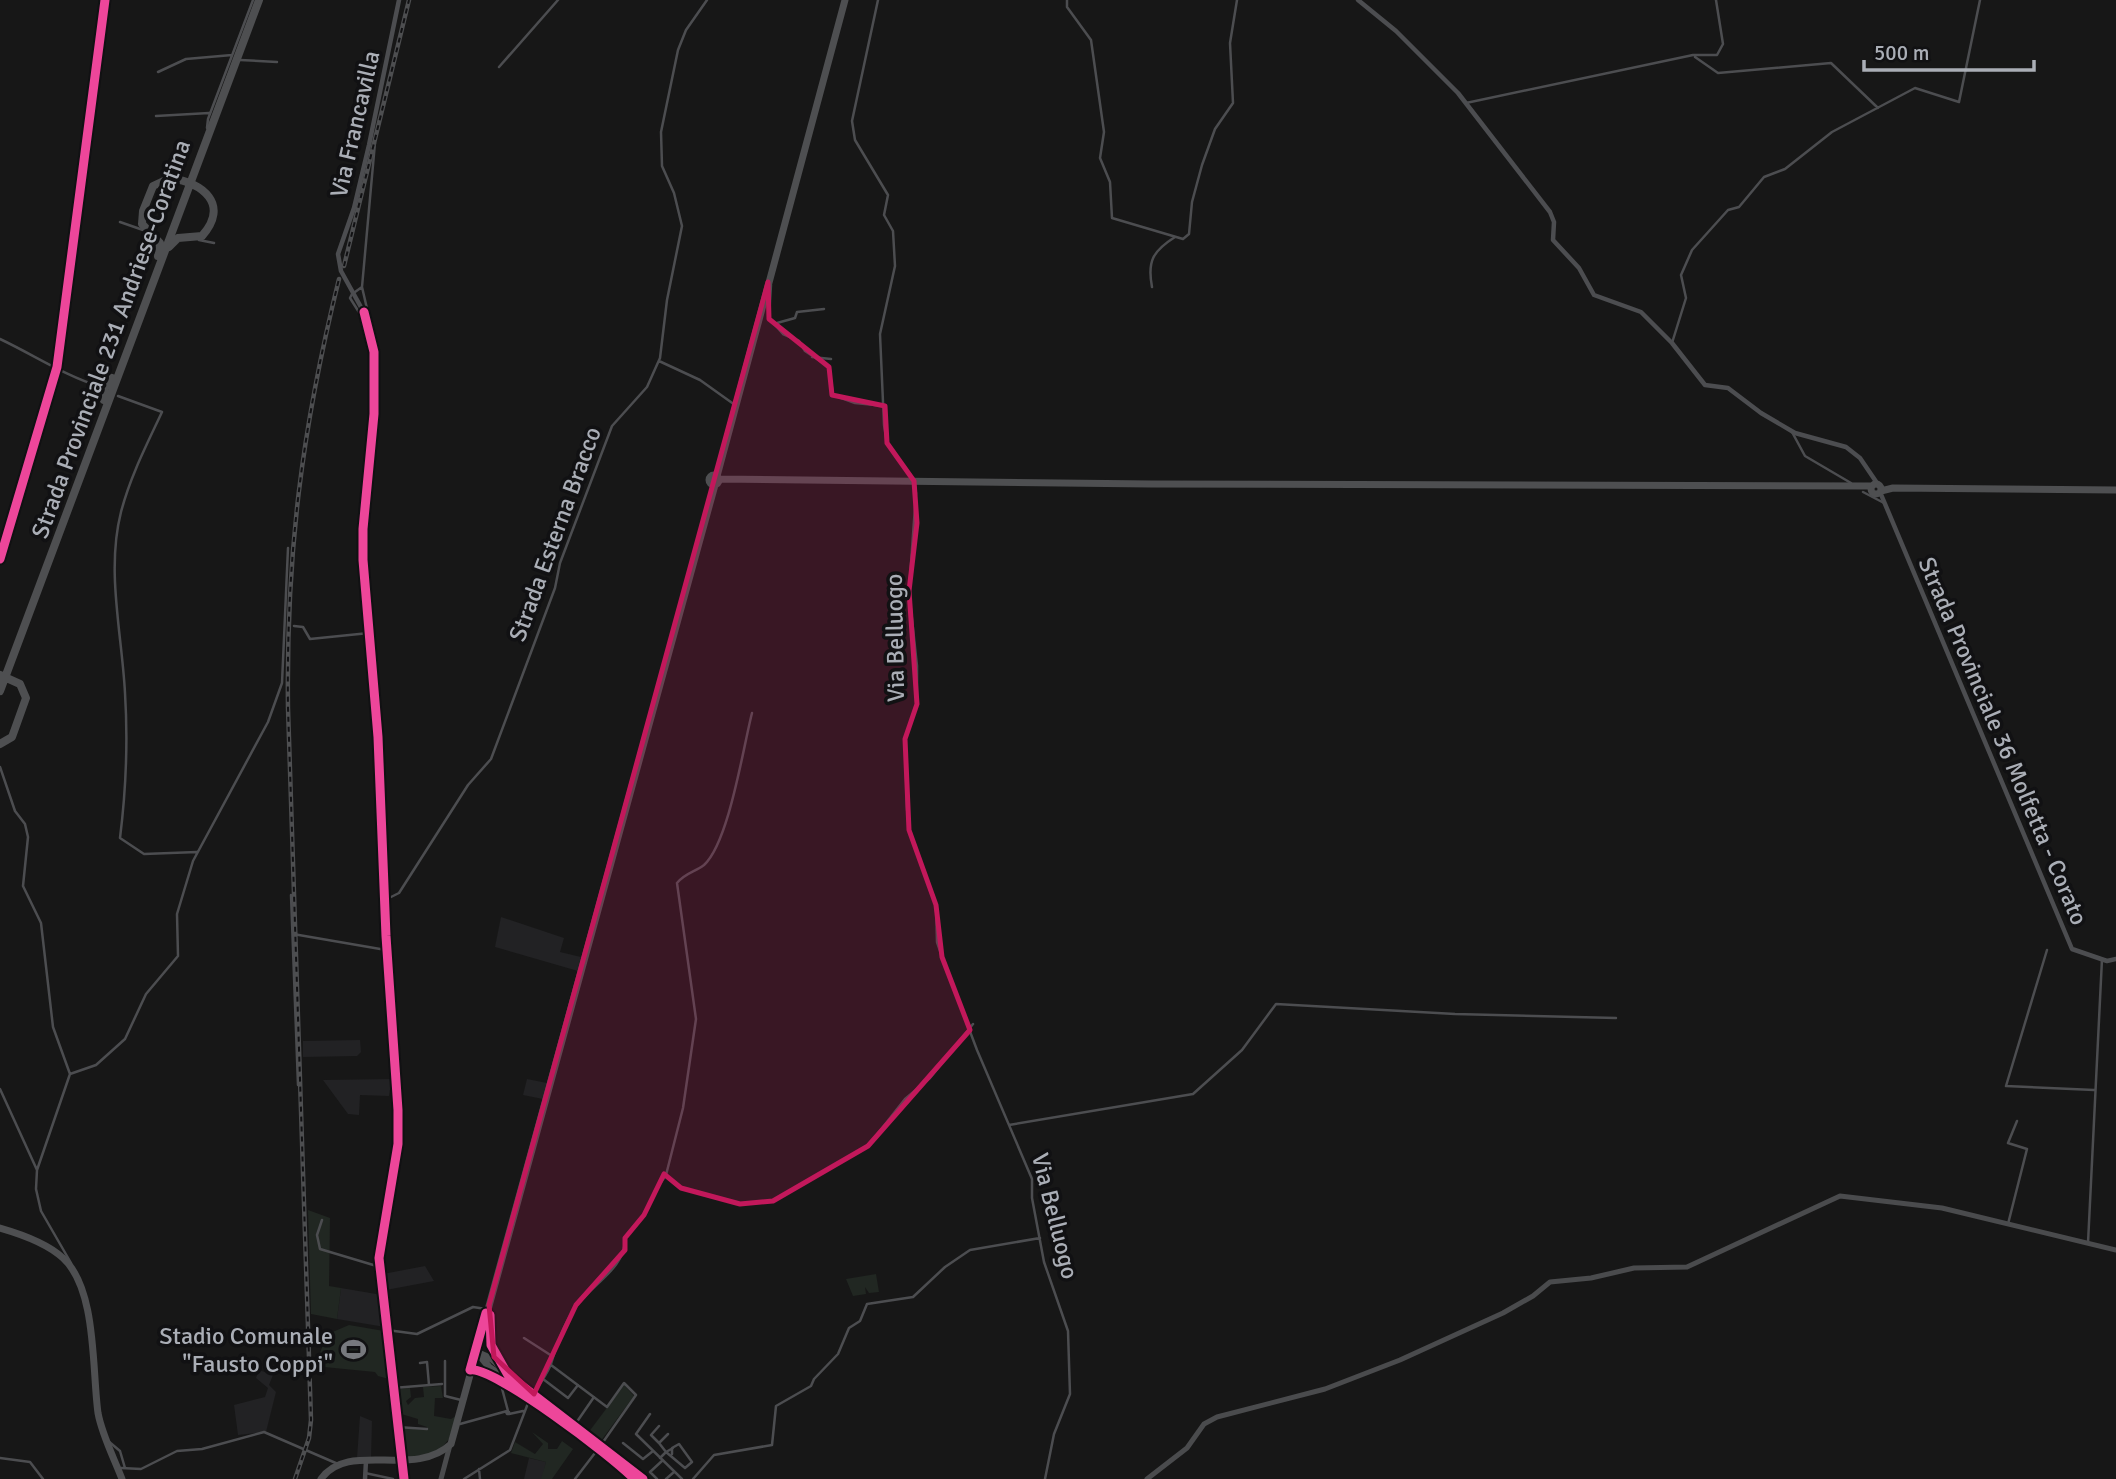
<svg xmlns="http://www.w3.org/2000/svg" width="2116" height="1479" viewBox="0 0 2116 1479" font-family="Signika,sans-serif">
	<rect width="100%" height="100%" fill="#171717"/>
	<!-- built -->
	<path fill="#222224" d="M501,917L564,938L560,952L581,957L578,971L495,947Z
		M360,1040L361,1052L357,1056L303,1057V1041Z
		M395,1079L391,1082L389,1096L360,1095L359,1115L348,1114L323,1080Z
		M527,1079L547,1083L543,1099L523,1095Z
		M425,1266L434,1281L386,1290L383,1274Z
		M341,1288L382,1295L385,1327L337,1319Z
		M259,1370L273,1375L269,1385L276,1392L266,1432L238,1435L234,1405L265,1397L268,1388L256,1378Z
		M360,1416L372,1421L371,1459L357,1458Z
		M529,1458L546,1462L542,1479H524Z"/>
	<!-- green -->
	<path fill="#212722" d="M308,1210L330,1218L329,1286L341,1288L337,1319L311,1314Z
		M876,1274L879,1292L869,1293L865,1287L866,1294L853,1296L846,1279Z
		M349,1325L384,1331L389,1379L378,1376L375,1372L314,1366L328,1334Z
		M624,1385L634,1396L600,1442L588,1433Z
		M441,1386L443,1398H435L434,1416L451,1419L456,1416L449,1439L438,1452L404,1458L400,1428L427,1430V1427L418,1424V1419L398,1413L396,1389L410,1388L411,1397L406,1401L408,1405L415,1398L424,1397L423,1387Z
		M532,1432L548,1443V1449H557L562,1441L573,1449L552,1479H541L546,1462L511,1453L515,1442L535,1454L543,1444Z"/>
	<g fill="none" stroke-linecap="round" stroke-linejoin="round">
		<!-- minor -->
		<path stroke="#4c4d50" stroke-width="2.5" d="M878,0L852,121L855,140L888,195L884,215L893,231L895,266L880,334L884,425L887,443L914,481L916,493L909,591L917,666V704L905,739L907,809L909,830L936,905L937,942L942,957L977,1050L1032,1179V1198L1044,1262L1068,1331L1070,1394L1054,1434L1045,1479
			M1067,0V7L1091,40L1104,132L1100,158L1110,182L1112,218L1183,239L1189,234L1192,202L1202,165L1215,129L1233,103L1230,43L1237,0
			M1695,57L1718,73L1831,63L1878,108
			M240,60L277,62
			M499,67L558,0
			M158,72L186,59L232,55
			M1466,103L1693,55H1717L1723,44L1716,0
			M156,116L209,113
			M207,128L208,119L253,0
			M120,222L143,230
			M199,240L214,243
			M771,285L769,318L783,334L799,341L805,351L829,367L833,395L855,403L885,406
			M1152,287C1147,261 1153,251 1175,237
			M355,292L362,287
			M352,294L350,298L362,317L368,334
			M777,323L795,318L797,312L824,309
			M371,326L362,287L375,143
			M0,339C34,355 65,376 101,387
			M1672,343L1686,298L1681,275L1692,250L1728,210L1739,207L1764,177L1785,169L1832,132L1915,88L1959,102L1980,0
			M812,357L831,359
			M659,361L700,380L735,405
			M118,396L162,412C147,444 130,477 121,512C106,571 122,634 125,693C128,741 126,790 120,838L144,854L197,852
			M1792,432L1805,456L1851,483
			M1863,492L1884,503
			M294,626L303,627L310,639L369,633
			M0,767L15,811L25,824L28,837L23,886L41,923L53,1027L70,1074L37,1170L36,1189L41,1211L71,1263
			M291,895L298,1085
			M385,900L399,893L468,785L491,759L555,588L560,563L612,426L647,387L660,358L667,300L682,226L674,193L662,166L661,132L678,50L686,30L707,0
			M293,934L386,950
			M2047,950L2006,1086L2094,1090
			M70,1074L96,1065L125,1039L146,994L178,956L177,914L193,861L268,722L282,683L288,548
			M0,1089L37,1170
			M1009,1125L1193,1094L1242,1050L1276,1004L1455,1014L1616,1018
			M666,1175L681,1188L740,1204L773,1201L868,1146L905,1099L930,1078L973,1024
			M322,1220L317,1235L320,1249L380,1267
			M2008,1224L2027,1149L2008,1143L2017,1121
			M2088,1243L2102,959
			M387,1330L417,1334L473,1307L486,1309
			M524,1338L552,1356
			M445,1361V1396L461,1400
			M420,1363L427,1362L429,1385
			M551,1365L607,1407L624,1383L636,1395L601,1445
			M543,1379L568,1398L578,1385
			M500,1381L508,1411
			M393,1388L442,1384
			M534,1393C540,1384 547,1374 551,1364C557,1344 563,1326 575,1308C590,1285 626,1269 625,1238L644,1215L655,1191L666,1175L683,1108L696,1019L677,883C685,873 695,872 704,865C729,842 743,748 752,713
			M506,1412H509V1414H507Z
			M509,1414L523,1411
			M650,1414L636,1434L682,1479
			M460,1424L507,1411
			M574,1426L594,1397
			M397,1427L427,1429
			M668,1434L659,1443L666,1452L673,1448
			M107,1440L120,1451L125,1468
			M623,1443L643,1459L653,1451
			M659,1443L651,1435L659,1426
			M0,1458L30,1462L43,1479
			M660,1458L666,1452L685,1468L692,1462L679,1444L672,1448V1454
			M121,1468L141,1469L177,1451L202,1449L264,1432L338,1464
			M479,1469L480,1479
			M365,1473L393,1479
			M464,1479L510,1450L530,1398
			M575,1479L598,1449
			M657,1479L650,1472L663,1460
			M666,1479L674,1472
			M693,1479L714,1455L772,1445L776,1406L811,1386L814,1379L838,1354L849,1328L860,1321L867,1304L913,1297L945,1267L970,1250L1040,1238"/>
		<!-- tertiary -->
		<path stroke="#4c4d50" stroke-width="4.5" d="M399,0L369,145L354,208L338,254L341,271L367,318L374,352V414L363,529V560L378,737L386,936L398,1110V1144L379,1258L404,1479
			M1358,0L1396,31L1458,93L1550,212L1554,222L1553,240L1579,268L1594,295L1641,312L1672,343L1705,385L1728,388L1761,413L1795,433L1846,447L1860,458L1877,483
			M1880,492L2072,949L2107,961L2116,959
			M365,1479L366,1461"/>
		<!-- secondary -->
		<path stroke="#4a4b4d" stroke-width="5" d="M441,1479L450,1445
			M1147,1479L1187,1448L1204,1424L1217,1417L1325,1389L1400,1360L1503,1313L1533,1296L1550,1282L1591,1278L1634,1268L1687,1267L1840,1196L1942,1208L2116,1250"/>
		<!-- primary -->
		<path stroke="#4e4f51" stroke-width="7" d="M709 480a5 5 0 1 1 10 0a5 5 0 1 1-10 0Z
			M717,476L845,0
			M719,479L1151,484L1872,486
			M1871 489a5 5 0 1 1 10 0a5 5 0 1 1-10 0Z
			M1881,491L1893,488L2116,490
			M0,1228C21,1234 47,1243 63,1258C97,1289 92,1370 98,1413C102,1435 114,1458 122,1479
			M487,1322L490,1343L496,1361
			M476,1352L492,1359L532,1393
			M477,1352L489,1367L512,1383
			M472,1369L494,1374
			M535,1396L599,1445
			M601,1446L640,1479
			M321,1479C348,1440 414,1479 451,1444L715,485"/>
		<!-- trunk -->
		<path stroke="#4e4f51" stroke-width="8" d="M158,256L160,243L142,224L143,211L153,186L170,178C203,183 230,204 202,236L178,238L169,247
			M104,400L106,392L102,388L108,385L112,378
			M0,675L20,684L26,698L12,737L0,744
			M0,691L259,0"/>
		<defs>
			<path id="rail" d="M344,266L409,0
				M295,1479L309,1438L311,1420L288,708C286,554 302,428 339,279"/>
		</defs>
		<!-- rail casing -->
		<use href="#rail" stroke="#4d4e50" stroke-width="4.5"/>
		<!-- rail -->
		<use href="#rail" stroke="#111113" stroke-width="2" stroke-dasharray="5" stroke-linecap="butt"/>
		<defs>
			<path id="cycleway" d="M364,312L374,352V414L363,529V560L378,737L386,936L398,1110V1144L379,1258L404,1479
				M0,559L57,367L105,0
				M634,1479C615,1458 492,1365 470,1370L486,1313L490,1315L491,1345L508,1375L643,1479"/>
		</defs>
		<!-- cycleway casing -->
		<use href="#cycleway" stroke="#111113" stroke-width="13"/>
		<!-- cycleway -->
		<use href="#cycleway" stroke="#ed469a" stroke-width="9"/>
	</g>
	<!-- marked area -->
	<path fill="#c2185b" fill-opacity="0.2" stroke="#c2185b" stroke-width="5" stroke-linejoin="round" d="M768,282L769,319L829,367L832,395L885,406L887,443L914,481L917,523L909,591L917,704L905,739L909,830L936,905L942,957L970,1030L868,1146L773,1201L740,1204L681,1188L664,1174L644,1215L625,1238V1250L576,1305L534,1394L494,1357L489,1305Z"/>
	<!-- icons -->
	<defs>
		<symbol id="stadium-bare" viewBox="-9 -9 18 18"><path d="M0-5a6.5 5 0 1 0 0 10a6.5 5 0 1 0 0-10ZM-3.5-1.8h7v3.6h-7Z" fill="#77797e" stroke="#111113" stroke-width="2.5" paint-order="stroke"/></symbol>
	</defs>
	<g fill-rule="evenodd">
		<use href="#stadium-bare" x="336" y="1332" width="35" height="35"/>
	</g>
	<g text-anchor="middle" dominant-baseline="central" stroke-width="7" stroke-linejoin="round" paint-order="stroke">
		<!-- street labels -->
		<g font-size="24" fill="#aaaeb6" stroke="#111113">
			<text transform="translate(355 124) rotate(-77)">Via Francavilla</text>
			<text transform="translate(111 339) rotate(-70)">Strada Provinciale 231 Andriese-Coratina</text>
			<text transform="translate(555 534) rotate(-70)">Strada Esterna Bracco</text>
			<text transform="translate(895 638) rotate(-91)">Via Belluogo</text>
			<text transform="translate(2003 741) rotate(67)">Strada Provinciale 36 Molfetta - Corato</text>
			<text transform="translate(1055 1216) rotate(76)">Via Belluogo</text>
		</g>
		<!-- poi labels -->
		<g font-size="24" fill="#aaaeb6" stroke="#111113" text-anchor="end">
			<text x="333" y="1336">Stadio Comunale<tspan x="333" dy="28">"Fausto Coppi"</tspan></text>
		</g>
	</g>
	<!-- scale -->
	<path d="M1864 60v10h170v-10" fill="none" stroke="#aaaeb6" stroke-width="3.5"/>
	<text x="1874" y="60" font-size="21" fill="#aaaeb6" stroke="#111113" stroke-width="5" paint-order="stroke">500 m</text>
</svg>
